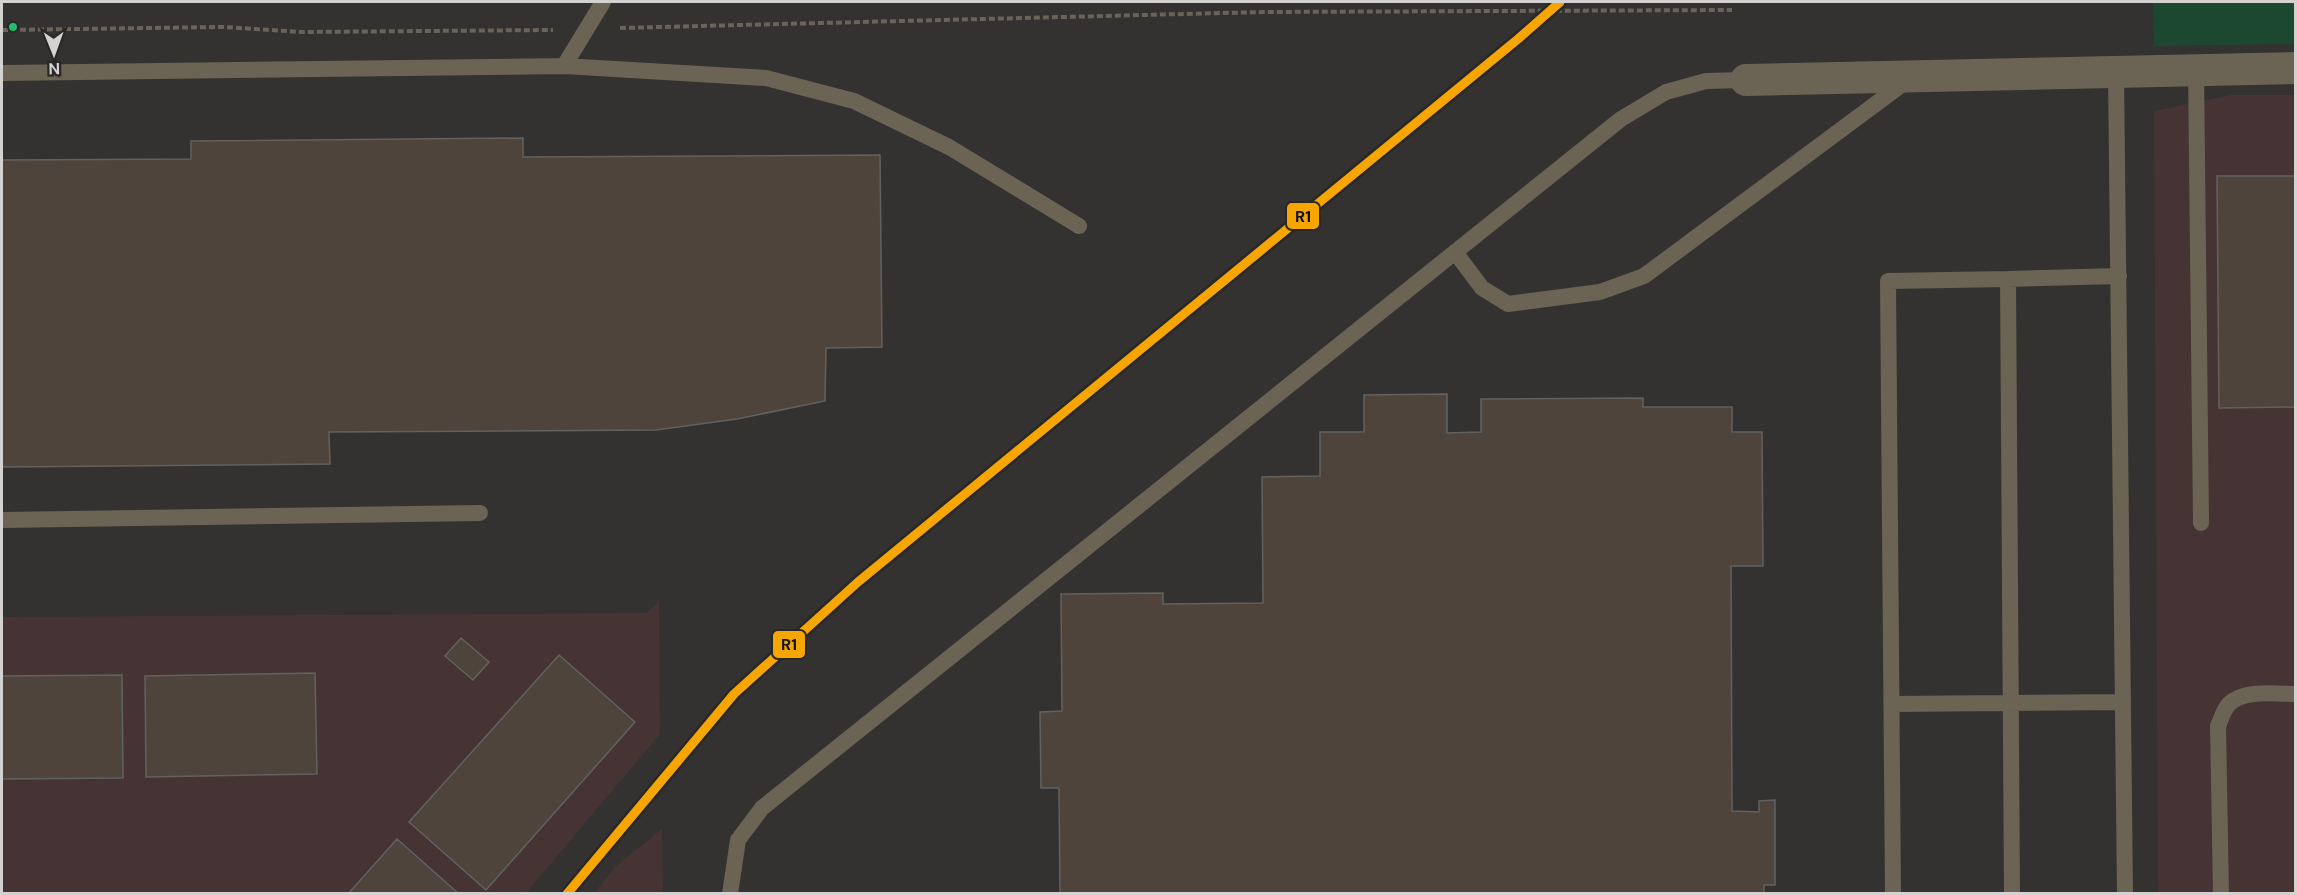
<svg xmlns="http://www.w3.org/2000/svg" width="2297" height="895" viewBox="0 0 2297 895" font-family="'DM Sans',sans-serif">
	<rect width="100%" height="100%" fill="#333231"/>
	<!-- commercial -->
	<path fill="#463435" d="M2231,95H2295V893H2158L2154,111Z
		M659,602L660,734L526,893H2V617L646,613Z
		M662,829L663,893H594L616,866Z"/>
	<!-- green -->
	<path fill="#1c4832" d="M2153,2H2295V44L2154,46Z"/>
	<!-- building -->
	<path fill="#4f443c" stroke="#626161" stroke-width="1.5" d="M523,138V157L880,155L882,347L826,348L825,401L737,419L656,430L329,432L330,464L2,467V160L191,159V141Z
		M2217,176H2296V407L2219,408Z
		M1447,394V433L1481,432V399L1643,398V407H1732V432H1762L1763,566H1731L1732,811L1759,812V801L1775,800V885H1764V894H1060L1059,788H1041L1040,712L1062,711L1061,594L1163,593V604L1263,603L1262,477L1320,476V432H1364V395Z
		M461,638L489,662L473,680L445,656Z
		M461,638L489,662L473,680L445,656Z
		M559,655L635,722L486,890L409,822Z
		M559,655L635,722L486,890L409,822Z
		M315,673L317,774L146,777L145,676Z
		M315,673L317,774L146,777L145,676Z
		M122,675L123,778L2,779V676Z
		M122,675L123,778L2,779V676Z
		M397,839L459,894H348Z
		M397,839L459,894H348Z"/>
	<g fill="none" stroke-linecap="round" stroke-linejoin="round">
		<!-- path -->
		<path stroke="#696359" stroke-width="4" stroke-dasharray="6 3" stroke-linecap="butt" d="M620,28L1264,12L1732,10
			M2,30L224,27L301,32L553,30"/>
		<!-- service -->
		<path stroke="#6b6353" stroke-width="16" d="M564,66L603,2
			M2196,69L2201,523
			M2116,72L2125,894
			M2,73L564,66L766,78L854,101L949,147L1079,226
			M1455,252L1482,288L1508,304L1600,292L1644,276L1908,80
			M2,520L480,513
			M1892,704L2123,702
			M730,894L738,840L762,808L1621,119L1666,92L1706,81L1746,80
			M1893,894L1888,281L2008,279
			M2012,894L2008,279L2119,276
			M2221,894L2218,726C2221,719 2224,709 2229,704C2243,689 2277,694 2296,694"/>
		<!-- minor -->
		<path stroke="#6b6353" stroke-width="32" d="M1746,80L2296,68"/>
		<defs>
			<path id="rail-1" d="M567,894L734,694L858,582L1518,39L1560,2"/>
		</defs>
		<!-- rail-1 casing -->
		<use href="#rail-1" stroke="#2a2826" stroke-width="14"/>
		<!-- rail-1 -->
		<use href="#rail-1" stroke="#f7a600" stroke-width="9"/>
	</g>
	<!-- markers -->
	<circle fill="#20bc6c" stroke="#2a2826" stroke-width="2" cx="13" cy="27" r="5"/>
	<g stroke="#2a2826" stroke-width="2">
		<rect x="1286" y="202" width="34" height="28" rx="6" fill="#f7a600"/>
		<rect x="772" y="630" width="34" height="29" rx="6" fill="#f7a600"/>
	</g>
	<g font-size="16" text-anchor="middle" font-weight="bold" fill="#111">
		<text x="1303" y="222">R1</text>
		<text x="789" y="650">R1</text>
	</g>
	<!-- border -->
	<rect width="2297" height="895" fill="none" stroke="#d4d2d1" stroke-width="6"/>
	<!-- north arrow -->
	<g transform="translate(54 54) rotate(179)" stroke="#2a2826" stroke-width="4.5" paint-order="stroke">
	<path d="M0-4.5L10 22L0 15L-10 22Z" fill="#d4d2d1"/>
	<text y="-9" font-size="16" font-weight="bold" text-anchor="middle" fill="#d4d2d1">N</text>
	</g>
</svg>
